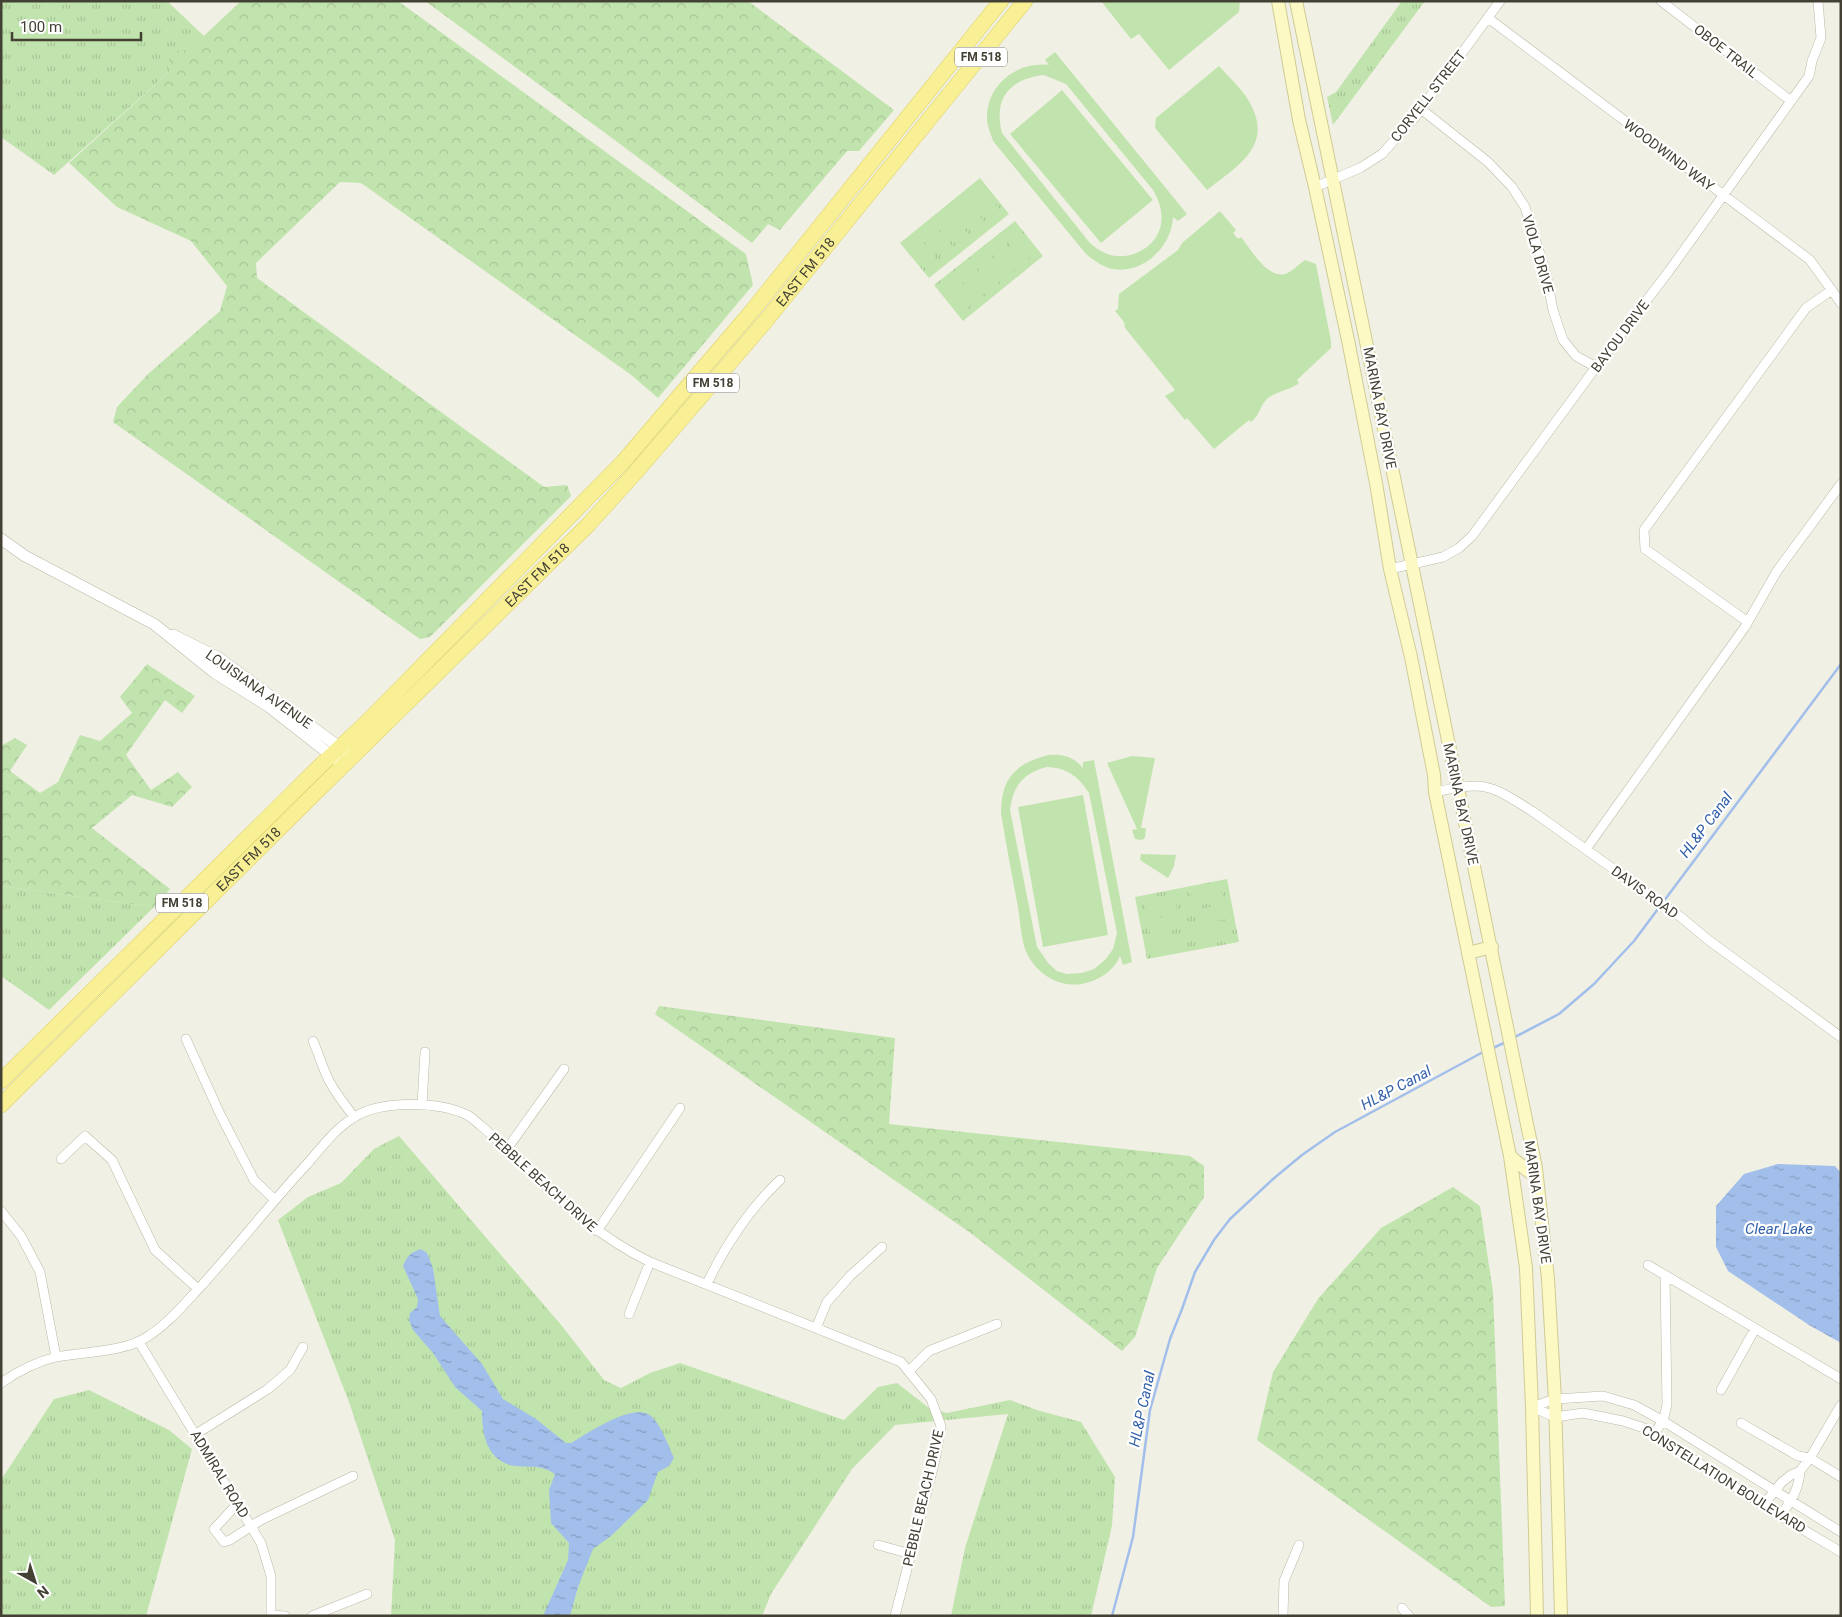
<svg xmlns="http://www.w3.org/2000/svg" width="1842" height="1617" viewBox="0 0 1842 1617" font-family="Roboto,sans-serif">
	<defs>
		<pattern id="grass-tufts" width="24" height="20" patternUnits="userSpaceOnUse" patternTransform="scale(1.25)"><rect width="24" height="20" fill="#c1e4ae"/><path d="M3 7l-1-3M5 7V3M7 7l1-3M15 17l-1-3M17 17v-4M19 17l1-3" fill="none" stroke="#a7c596"/></pattern>
		<pattern id="forest-crowns" width="20" height="18" patternUnits="userSpaceOnUse" patternTransform="scale(1.25)"><rect width="20" height="18" fill="#c1e4ae"/><path d="M2 6a3 3 0 1 1 6 0M12 15a3 3 0 1 1 6 0" fill="none" stroke="#a7c596"/></pattern>
		<pattern id="water-ripples" width="26" height="14" patternUnits="userSpaceOnUse" patternTransform="scale(1.25)"><rect width="26" height="14" fill="#a2bfec"/><path d="M2 4q2-2 4 0t4 0M15 11q2-2 4 0t4 0" fill="none" stroke="#869dc0"/></pattern>
	</defs>
	<rect width="100%" height="100%" fill="#f1f0e4"/>
	<!-- grass -->
	<path fill="url(#grass-tufts)" d="M1,1H167L204,36L169,72L54,175L1,137Z
		M1402,1H1425L1333,125L1327,97L1336,92Z
		M980,178L1009,214L929,278L900,243Z
		M1015,221L1043,256L963,321L934,285Z
		M1227,879L1239,942L1147,959L1135,897Z
		M1,886L154,907L49,1010L1,976Z
		M399,1136L562,1326L604,1380L621,1388L650,1373L680,1363L844,1420L878,1387L897,1383L929,1408L947,1413L1010,1400L1037,1410L1081,1422L1115,1477L1112,1526L1091,1616H951L965,1548L1008,1414L895,1425L852,1469L771,1594L762,1616H391L395,1540L349,1402L278,1220L308,1197L341,1183L374,1149Z
		M89,1390L169,1430L192,1449L146,1616H1V1480L54,1399Z"/>
	<!-- forest -->
	<path fill="url(#forest-crowns)" d="M241,1H398L746,254L753,285L658,398L630,374L361,183L340,182L256,263L257,278L544,487L567,485L571,496L430,637L420,639L113,422L117,407L148,374L220,311L227,286L191,241L117,207L69,163L169,72V51L189,50Z
		M425,1H748L894,110L859,151H847L780,230L768,224L752,243L616,141Z
		M147,664L195,696L182,713L165,700L126,755L151,790L178,772L192,787L172,807L132,795L92,828L170,889L154,907L1,886V746L15,738L27,745L10,771L40,793L58,782L80,735L100,741L132,713L120,697Z
		M659,1006L895,1038L889,1124L1190,1156L1204,1166V1197L1157,1268L1135,1337L1122,1351L972,1234L655,1014Z
		M1453,1187L1480,1206L1493,1292L1505,1606L1491,1607L1257,1440L1273,1372L1318,1299L1381,1228Z"/>
	<!-- pitch -->
	<path fill="#c1e4ae" fill-rule="evenodd" d="M1101,1H1240L1239,12L1169,70L1139,34L1131,39Z
		M1055,52L1187,214L1178,221L1173,217C1172,248 1139,279 1106,267C1099,264 1092,259 1086,254L993,141C991,134 987,126 987,119C986,85 1017,61 1049,65L1045,60ZM1044,75L1066,84L1153,190C1159,200 1163,212 1161,224C1157,249 1125,264 1103,252C1098,250 1094,246 1090,243L1002,133C993,98 1010,79 1044,75Z
		M1219,66C1229,77 1245,92 1251,105C1273,147 1236,167 1207,190L1155,128L1156,118Z
		M1062,90L1153,200L1101,243L1010,134Z
		M981,187L1001,211L990,220L970,196Z
		M966,199L985,223L974,232L955,208Z
		M1220,211L1236,230L1233,233L1238,239L1241,237C1251,249 1266,278 1285,274C1292,272 1299,264 1305,260L1316,264L1331,341V348L1297,380L1299,383C1289,391 1276,391 1267,399C1259,407 1261,414 1251,422L1249,420L1214,449L1187,418L1185,420L1165,396L1175,390L1125,328L1124,322L1115,311L1118,309L1119,294L1178,250L1182,243Z
		M950,212L970,236L959,245L939,221Z
		M934,225L954,248L943,257L923,233Z
		M1016,229L1035,253L1024,262L1005,238Z
		M919,237L938,261L927,270L908,246Z
		M1000,242L1020,266L1008,275L989,251Z
		M985,254L1004,278L993,287L973,263Z
		M969,267L988,291L977,300L958,276Z
		M953,280L972,304L961,313L942,289Z
		M1049,755C1063,754 1074,757 1083,768V762L1094,760L1132,962L1123,965L1120,956C1114,971 1098,981 1082,984C1057,988 1034,972 1025,949C1021,936 1020,920 1018,907C1012,876 1006,844 1001,813C1001,778 1016,763 1049,755ZM1047,767C1067,768 1078,776 1089,793L1117,933L1113,949L1105,960L1094,969L1082,973L1067,974L1057,971L1049,964L1037,947L1010,810C1013,786 1023,773 1047,767Z
		M1132,756L1155,758L1141,828H1146L1145,838L1141,840L1135,839L1132,830L1137,829L1107,763Z
		M1083,795L1108,935L1043,947L1018,807Z
		M1141,854L1176,855L1174,866L1168,878L1140,860Z
		M1220,885L1223,899L1193,905L1190,891Z
		M1174,894L1177,908L1147,914L1144,900Z
		M1224,905L1227,919L1197,924L1194,910Z
		M1178,914L1180,928L1150,934L1147,920Z
		M1228,924L1230,938L1200,944L1198,930Z
		M1181,933L1184,947L1154,953L1151,939Z"/>
	<!-- water -->
	<path fill="url(#water-ripples)" d="M1778,1164L1835,1166L1841,1173V1343L1809,1325L1728,1271L1716,1247V1206L1744,1174Z
		M421,1249L427,1253L433,1268L440,1316L482,1364L503,1399L536,1419L566,1443H571C587,1434 635,1400 652,1417C662,1427 668,1445 674,1458L669,1466L658,1472L648,1500L611,1536L593,1549L578,1587L570,1616H543L568,1560L569,1543L551,1523L549,1490L555,1474C539,1463 527,1469 510,1465C486,1458 482,1433 482,1411L455,1387L433,1353L413,1330L409,1320L410,1313L417,1307L418,1299L403,1266C407,1256 411,1252 421,1249Z"/>
	<g fill="none" stroke-linecap="round" stroke-linejoin="round">
		<!-- stream -->
		<path stroke="#a2bfec" stroke-width="2.5" d="M1513,1038L1559,1014L1594,984L1634,941L1841,664
			M1493,1048L1506,1042
			M1112,1616L1133,1537L1150,1410L1170,1339L1182,1309L1195,1272L1214,1240L1230,1219L1273,1179L1302,1155L1335,1132L1485,1051"/>
		<defs>
			<path id="minor" d="M1661,1L1791,101
				M1488,18L1810,260L1841,303
				M1421,109L1488,162L1512,187L1525,207L1546,273L1553,310L1563,340L1576,356L1596,367
				M1315,187L1360,168L1382,154L1416,116L1500,1
				M1390,569L1443,557L1459,548L1472,536L1596,367L1669,271L1809,76L1812,61L1821,38L1818,1
				M1748,622L1645,549L1644,530L1806,308L1832,290
				M1435,792C1486,781 1489,784 1532,811L1682,918L1707,939L1841,1037
				M1586,849L1745,627L1777,571L1841,484
				M186,1039L220,1114L254,1180L275,1200
				M313,1041C318,1052 321,1063 326,1074C332,1090 344,1103 354,1117
				M422,1105L425,1052
				M507,1149L564,1069
				M61,1159L85,1136L112,1160L155,1250L198,1289
				M1,1211L21,1236L40,1272L56,1357
				M597,1231L680,1108
				M1648,1265L1841,1379
				M707,1284C724,1247 750,1208 780,1180
				M629,1314L650,1262
				M816,1328L827,1302L850,1276L882,1247
				M139,1342L261,1543L271,1576V1616
				M909,1371L929,1351L997,1324
				M1,1383C18,1371 36,1362 56,1357C82,1352 125,1352 147,1337C169,1323 185,1303 203,1284C238,1245 271,1203 307,1164C321,1148 335,1129 353,1118C379,1100 439,1101 467,1115C472,1117 476,1122 480,1125C497,1139 512,1154 528,1169C565,1206 603,1239 650,1262L901,1362L931,1399L941,1426L935,1460L895,1616
				M1721,1390L1755,1329
				M1532,1407L1555,1417L1583,1413L1623,1421L1647,1429L1780,1516L1841,1552
				M1532,1407L1555,1399L1603,1396L1634,1405L1663,1421L1841,1532
				M1741,1423L1798,1456L1810,1458L1841,1477
				M196,1434L268,1389L290,1370L303,1347
				M1654,1434L1663,1421L1667,1405L1665,1275
				M238,1503L214,1529L224,1542L230,1540L261,1520L353,1476
				M1763,1505L1782,1482L1791,1475L1800,1471L1810,1458L1841,1405
				M1780,1516C1791,1502 1799,1489 1800,1471
				M878,1545L911,1554
				M1402,1608L1409,1616
				M271,1615L285,1616
				M312,1616L367,1594
				M1283,1616L1284,1581L1299,1545"/>
			<path id="tertiary" d="M1,539L25,556L154,624L215,673L268,706L337,760
				M173,635L219,658L346,752"/>
			<path id="secondary" d="M1278,1L1299,120L1315,187L1348,340L1376,483L1390,569L1411,657L1434,775L1435,792L1510,1156L1526,1268L1532,1407L1537,1616
				M1296,1L1536,1168L1548,1279L1555,1399L1561,1616
				M1468,953L1492,947
				M1510,1156L1529,1172L1536,1168"/>
			<g id="primary">
				<path d="M1,1081L321,765L368,721L623,462L752,311L1001,1"/>
				<path id="s1" d="M1,1105L307,801L588,525L635,473L764,323L1025,1"/>
			</g>
		</defs>
		<!-- minor casing -->
		<use href="#minor" stroke="#bcb9a7" stroke-width="10"/>
		<!-- tertiary casing -->
		<use href="#tertiary" stroke="#bcb9a7" stroke-width="12"/>
		<!-- secondary casing -->
		<use href="#secondary" stroke="#cfcb96" stroke-width="14"/>
		<!-- primary casing -->
		<use href="#primary" stroke="#ddd166" stroke-width="16"/>
		<!-- minor -->
		<use href="#minor" stroke="#fff" stroke-width="9"/>
		<!-- tertiary -->
		<use href="#tertiary" stroke="#fff" stroke-width="11"/>
		<!-- secondary -->
		<use href="#secondary" stroke="#fcf9c4" stroke-width="12"/>
		<!-- primary -->
		<use href="#primary" stroke="#f9f095" stroke-width="15"/>
	</g>
	<g text-anchor="middle" dominant-baseline="central" stroke-width="4.5" stroke-linejoin="round" paint-order="stroke">
		<!-- shield labels -->
		<g fill="#fff" stroke="#7b7971" stroke-width="1">
			<rect x="955" y="47.5" width="52" height="19" rx="4"/>
			<rect x="687" y="373.5" width="52" height="19" rx="4"/>
			<rect x="156" y="893.5" width="52" height="19" rx="4"/>
		</g>
		<g font-size="12" font-weight="bold" fill="#434034">
			<text x="981" y="57">FM 518</text>
			<text x="713" y="383">FM 518</text>
			<text x="182" y="903">FM 518</text>
		</g>
		<!-- street labels -->
		<g font-size="14" fill="#434034" stroke="#fff">
			<text transform="translate(1726 51) rotate(38)">OBOE TRAIL</text>
			<text transform="translate(1428 96) rotate(-52)">CORYELL STREET</text>
			<text transform="translate(1669 155) rotate(37)">WOODWIND WAY</text>
			<text transform="translate(1538 254) rotate(74)">VIOLA DRIVE</text>
			<text stroke="none"><textPath href="#s1" startOffset="1159">EAST FM 518</textPath></text>
			<text transform="translate(1620 336) rotate(-53)">BAYOU DRIVE</text>
			<text transform="translate(1380 408) rotate(79)">MARINA BAY DRIVE</text>
			<text stroke="none"><textPath href="#s1" startOffset="754">EAST FM 518</textPath></text>
			<text transform="translate(259 689) rotate(35)">LOUISIANA AVENUE</text>
			<text transform="translate(1461 804) rotate(78)">MARINA BAY DRIVE</text>
			<text stroke="none"><textPath href="#s1" startOffset="349">EAST FM 518</textPath></text>
			<text transform="translate(1645 892) rotate(36)">DAVIS ROAD</text>
			<text transform="translate(543 1182) rotate(42)">PEBBLE BEACH DRIVE</text>
			<text transform="translate(1538 1202) rotate(82)">MARINA BAY DRIVE</text>
			<text transform="translate(220 1474) rotate(59)">ADMIRAL ROAD</text>
			<text transform="translate(1724 1479) rotate(32)">CONSTELLATION BOULEVARD</text>
			<text transform="translate(923 1498) rotate(-77)">PEBBLE BEACH DRIVE</text>
		</g>
		<!-- water labels -->
		<g font-size="15" font-style="italic" fill="#3360a9" stroke="#fff">
			<text transform="translate(1706 825) rotate(-53)">HL&amp;P Canal</text>
			<text transform="translate(1396 1088) rotate(-28)">HL&amp;P Canal</text>
			<text x="1779" y="1229">Clear Lake</text>
			<text transform="translate(1142 1409) rotate(-78)">HL&amp;P Canal</text>
		</g>
	</g>
	<!-- border -->
	<rect width="1842" height="1617" fill="none" stroke="#434034" stroke-width="5"/>
	<!-- north arrow -->
	<g transform="translate(35 1582) rotate(141)" stroke="#ffffff" stroke-width="4" paint-order="stroke">
	<path d="M0-4L9 19L0 12L-9 19Z" fill="#434034"/>
	<text y="-8" font-size="14" font-weight="bold" text-anchor="middle" fill="#434034">N</text>
	</g>
	<!-- scale -->
	<path d="M12 32v8h129v-8" fill="none" stroke="#434034" stroke-width="2.5"/>
	<text x="20" y="32" font-size="15" fill="#434034" stroke="#ffffff" stroke-width="4" paint-order="stroke">100 m</text>
</svg>
